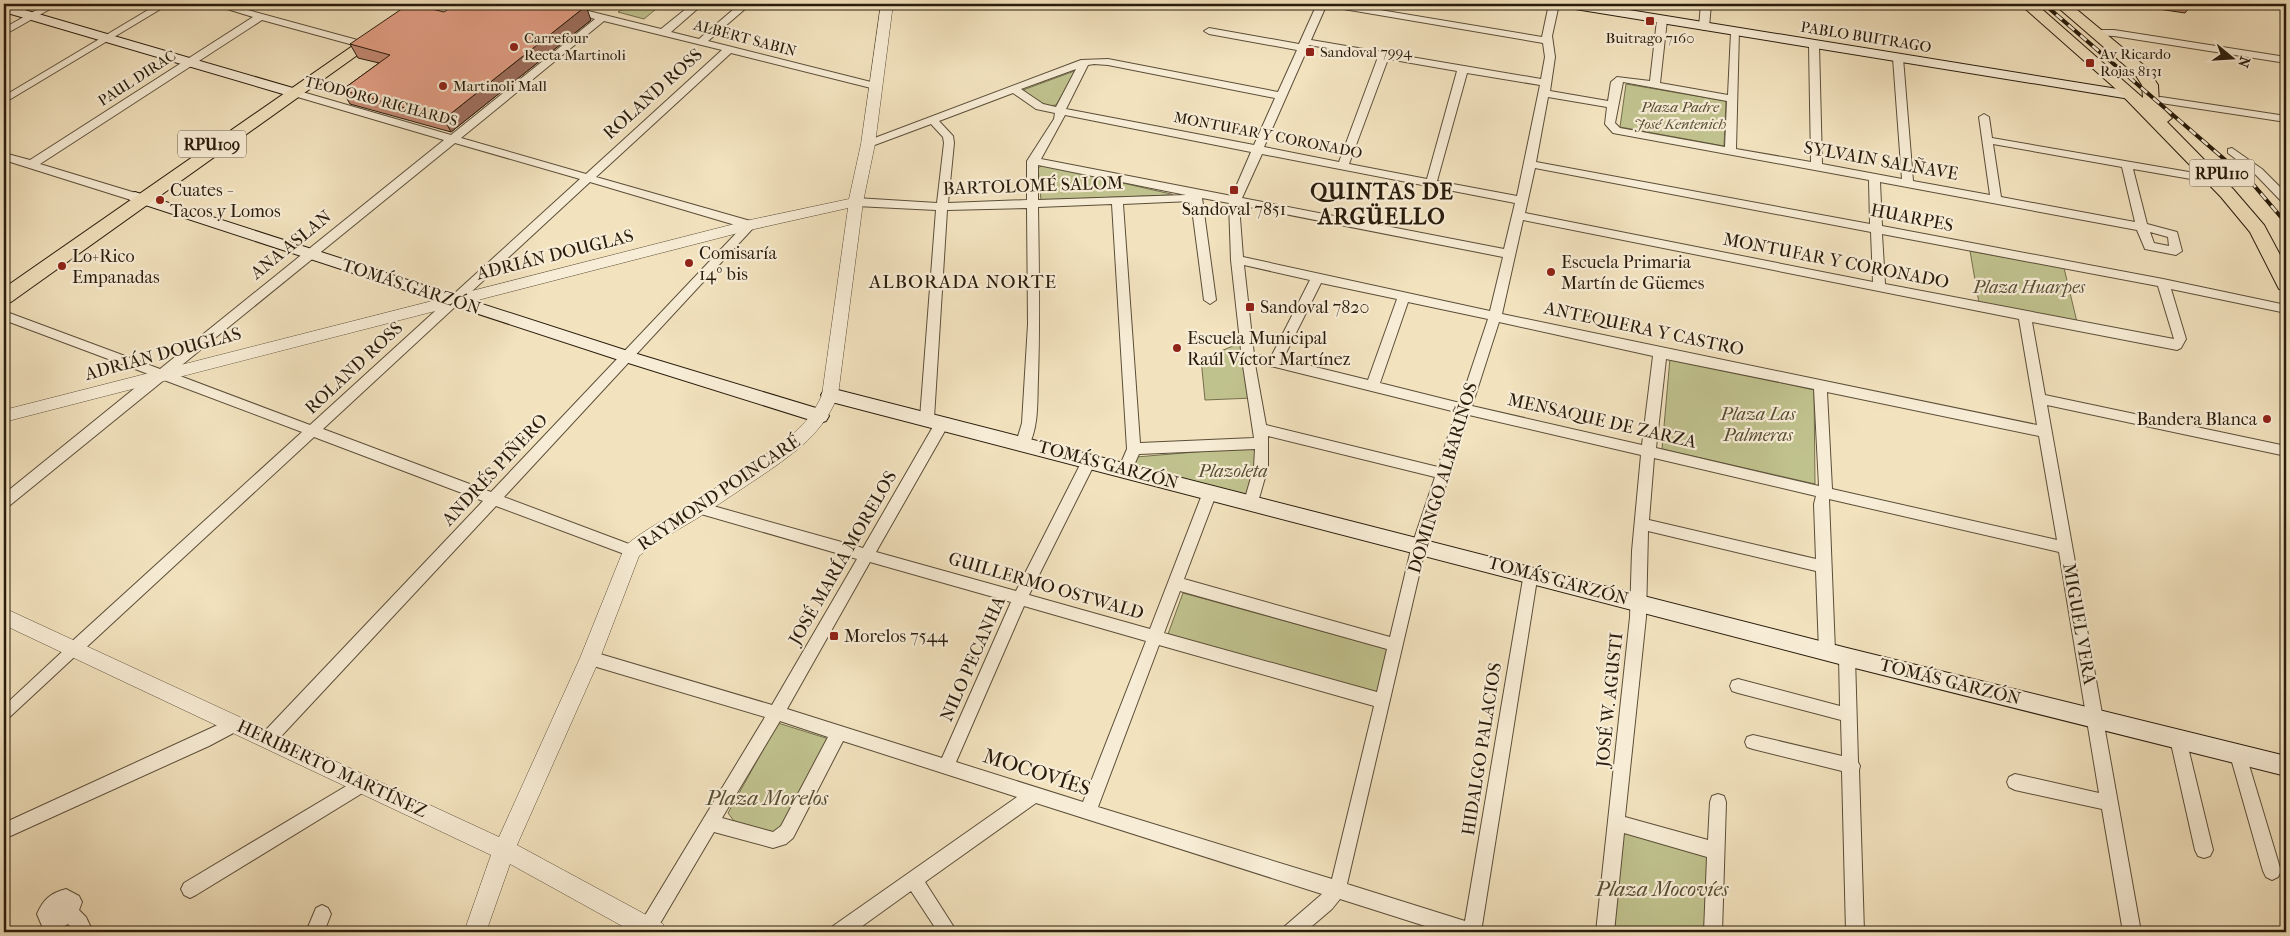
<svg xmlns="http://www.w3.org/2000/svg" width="2290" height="936" viewBox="0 0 2290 936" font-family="'IM FELL French Canon',serif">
	<rect width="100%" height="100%" fill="#f2e2be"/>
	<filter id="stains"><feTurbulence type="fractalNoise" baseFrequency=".004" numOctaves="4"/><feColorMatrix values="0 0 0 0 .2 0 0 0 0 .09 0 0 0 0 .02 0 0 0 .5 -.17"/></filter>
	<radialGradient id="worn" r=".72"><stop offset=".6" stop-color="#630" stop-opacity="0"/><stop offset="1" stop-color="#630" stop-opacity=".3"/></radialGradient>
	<!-- green -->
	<path fill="#c0c28e" stroke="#746f4d" d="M629,4H662L644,19L618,12Z
		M1077,70L1056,105C1041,108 1034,99 1023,90Z
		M1626,84L1726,101L1724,146L1620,127Z
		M1043,165L1171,194L1173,195L1041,200L1038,168Z
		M1970,251L2064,268L2077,322L1979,303Z
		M1248,340L1253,398L1205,400L1201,359Z
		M1670,358L1814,390L1815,484L1662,449Z
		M1255,447L1256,462L1249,497L1131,469L1136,457Z
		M1183,593L1394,651L1383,696L1168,634Z
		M778,723L829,739L782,830L773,832L734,821L728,813Z
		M1624,832L1708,857L1704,932H1614Z"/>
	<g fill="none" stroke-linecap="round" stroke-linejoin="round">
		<defs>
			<path id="pedestrian" d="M4,714L74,649"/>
			<path id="minor" d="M47,4H59L4,35V28Z
				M158,4H169L4,103V96Z
				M211,4H226L361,41L362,43L357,46L262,20L40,164L139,194L141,197L139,200H131L4,160V153L30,160L253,17Z
				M544,4H560L661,29L692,4H703L671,32L699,39L735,8L729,4H742L747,7L745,9L708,41L879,84L880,86L875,89L731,53L596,177L754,222L756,225L504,497L637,547L639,551L637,555L632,557L627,555L496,506L273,745L267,747L261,745L259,740L261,735L483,501L314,437L79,654L74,656L69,654L66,649L69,644L302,432L164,380L9,506L4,507V494L151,375L4,320V311L160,369L444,140L284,93V89H292L451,135L595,19ZM604,21L722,50L586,174L461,138ZM455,143L580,179L310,425L172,373ZM590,182L742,227L491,492L323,429Z
				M1317,4H1344L1542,37L1549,4H1559L1552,36L1555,57L1550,91L1608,101L1611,82L1617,77L1650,81L1657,20L1662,17L1667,20L1660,83L1728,95L1731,32L1733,30H1739L1736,149L1811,162L1809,45L1814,42L1819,45L1822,164L1902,179L1893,58L1898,55L1903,58L1913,181L1990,195L1979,117L1984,114L1989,117L1992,138L2218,177L2220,179L2214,183L2133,169L2147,224L2177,232L2182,251L2176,255L2145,249L2137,230L1880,182L1882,226L2163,279L2286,305V313L2171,289L2186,339L2181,348L2177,350L2032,322L2045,395L2286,446V456L2047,405L2141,932H2123L2102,809L2015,790L2009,787L2007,782L2009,777L2015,774L2099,793L2059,552L1829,499L1835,651L1832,656L1827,658L1822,656L1819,651L1816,571L1648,531L1646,617L1625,817L1708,840L1710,802L1712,796L1718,794L1724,796L1726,802L1722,932H1704L1707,857L1624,833L1614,932H1596L1630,617L1632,551L1641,455L1469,415L1426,545L1347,884L1465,921L1524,573L1526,569L1531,567L1536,569L1538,573L1481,932H1444L1340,899L1332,909L1305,932H1282L1285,926L1322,894L1036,803L925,882L957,932H938L911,891L854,932H830L833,926L1017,797L843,741L793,838L786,844L773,848L714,832L655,932H640L638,928L641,922L765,717L590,665L585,663L582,658L585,653L590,651L772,705L857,559L694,512L692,508L694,504L699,502L863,548L938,418H948L950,422L876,552L1016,591L1084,457H1094L1096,461L1029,595L1150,629L1203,492L1205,488L1210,486L1215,488L1217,492L1184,579L1390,637L1412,545L1435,477L1268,436V467L1258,502L1256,506L1251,508L1246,506L1244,502L1254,467L1255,449L1139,454L1130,474H1120L1118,470L1127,449L1112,204L1038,207C1039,265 1040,322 1038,379C1037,401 1039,427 1028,447H1018L1016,443L1022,423L1028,324L1027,208L947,210L934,418L932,422H922L920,418L936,210L856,206L850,202L856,198L937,203L944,143L943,137L931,124L872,146H864V142L1081,60L1108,59L1278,92L1297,50L1209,34L1204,31L1209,28L1299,44ZM1326,6L1543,43L1545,57L1541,79L1311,40ZM1309,45L1378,57L1339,162L1264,147ZM1388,59L1457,71L1427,179L1349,164ZM1094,64L1108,65L1275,98L1254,145L1066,109L1088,65ZM1076,69L1056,107L1043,104L1021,89ZM1467,73L1540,85L1517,196L1437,181ZM1623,82L1727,101L1725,147L1620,128L1615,123ZM1013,93L1036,109L1055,113L1054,119L1027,161V200L948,203L954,143L953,136L939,121ZM1548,97L1607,107L1605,124L1613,133L1869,180L1870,224L1536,162ZM1065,115L1251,152L1232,196L1041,159ZM1993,144L2122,167L2135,222L2001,197ZM1262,154L1515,203L1504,249L1242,198ZM1038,165L1186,195L1038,200ZM1535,168L1871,232L1873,282L1525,213ZM1202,198L1229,203L1231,260L1242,359L1254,438L1140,443L1123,204L1191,201L1204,300L1210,304L1216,300ZM1239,205L1503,257L1490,311L1243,257ZM1523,220L2019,319L2037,425L1502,314ZM2150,232L2168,237L2169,246L2154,243ZM1882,234L2158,286L2174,339L1885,284ZM1244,265L1310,280L1271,357L1254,355ZM1321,283L1397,299L1368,380L1283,359ZM1408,302L1488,319L1460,403L1380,383ZM1499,322L1653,356L1642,445L1472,406ZM1666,359L1814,389L1819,486L1656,448ZM1255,364L1275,367L1456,412L1438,467L1266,425ZM1827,392L2039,436L2057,540L1832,489ZM1654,458L1816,496L1814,504L1816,559L1649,520ZM870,562L1011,602L942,758L787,709ZM1180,591L1387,649L1377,692L1164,633ZM1024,606L1146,641L1083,802L956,762ZM1159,645L1374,706L1332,879L1098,807ZM780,721L828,737L781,826L773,832L722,818Z
				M1609,4H1619L1616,14H1610Z
				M1701,4H1711L1709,27L1704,30L1699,27Z
				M2096,30H2114L2286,57V63L2114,36L2093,35L2091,33Z
				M2161,97L2286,116V122L2161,103L2150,104L2145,101L2146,99Z
				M2232,148L2262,169L2286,193V203L2282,202L2254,173L2228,153V149Z
				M1847,650L1852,652L1855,657L1858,762L1860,766L1859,770L1864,932H1846L1842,771L1753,749L1747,747L1745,742L1747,737L1753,735L1842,756L1841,720L1738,693L1732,691L1730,686L1732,681L1738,679L1840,706L1839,657L1842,652Z
				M235,717L241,719L243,724L241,729L209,746L4,839V823Z
				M2178,732L2184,734L2186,739L2213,850L2210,856L2204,858L2198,856L2195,850L2170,739L2172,734Z
				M2238,747L2244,750L2246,755L2281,871L2278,877L2272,880L2266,877L2263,871L2230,755L2232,750Z
				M363,776L369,779L371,784L369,789L196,895L190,898L184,895L181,889L184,883Z
				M66,889L79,896L82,902L79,910L86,917L93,932H75L68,924L56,931L42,926L37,914C43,900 50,893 66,889Z
				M322,905L328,908L331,914L324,932H306L316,908Z"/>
			<path id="tertiary" d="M881,4H893L875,144L863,202L838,395C824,432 796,452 764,474C744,487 724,501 704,514C682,528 659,539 639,556L600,658L517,845L663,924L666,932H633L510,864L486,932H464L491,855L4,625V608L499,837L580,658L625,546C645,529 668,518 690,504C711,492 731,477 752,464C780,445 808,428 822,395L848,208L750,230L4,422V410L750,220L849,199L861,144Z"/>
			<path id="secondary" d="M4,4L293,88L295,91L288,95L283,94L4,12Z
				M1563,4H1592L2130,91L2137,95L2130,99L1569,8Z
				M135,192L634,353L826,411L829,416L826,421L820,423L622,361L130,200L127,197L130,194Z
				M830,388L1847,648L2286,756V776L1847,666L824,400L821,395L824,390Z"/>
			<path id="primary" d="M413,4H429L11,302L4,303V288Z
				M2020,4H2036L2143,98L2142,85L2135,74L2054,4H2070L2147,68L2158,85L2159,104L2172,118L2167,122L2233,189L2264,225L2286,266V290L2279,289L2250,232L2221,197L2116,89Z"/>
		</defs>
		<!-- pedestrian casing -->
		<use href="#pedestrian" stroke="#5b4e38" stroke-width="14"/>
		<!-- minor casing -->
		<use href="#minor" stroke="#5b4e38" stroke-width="2"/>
		<!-- tertiary casing -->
		<use href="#tertiary" stroke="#5b4e38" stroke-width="1"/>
		<!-- secondary casing -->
		<use href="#secondary" stroke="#291c0c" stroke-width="2"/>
		<!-- primary casing -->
		<use href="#primary" stroke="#291c0c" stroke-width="2"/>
		<!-- pedestrian -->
		<use href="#pedestrian" stroke="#f7ecd5" stroke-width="12"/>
		<!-- minor -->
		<use href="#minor" fill="#f7ecd5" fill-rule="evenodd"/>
		<!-- tertiary -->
		<use href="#tertiary" fill="#f7ecd5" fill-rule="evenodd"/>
		<!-- secondary -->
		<use href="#secondary" fill="#f7ecd5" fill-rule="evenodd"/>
		<!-- primary -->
		<use href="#primary" fill="#f2e2be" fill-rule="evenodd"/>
		<defs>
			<path id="rail" d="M2044,4L2252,183L2286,223"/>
		</defs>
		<!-- rail casing -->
		<use href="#rail" stroke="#291c0c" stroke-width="4"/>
		<!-- rail -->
		<use href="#rail" stroke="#f7ecd5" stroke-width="2.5" stroke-dasharray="8" stroke-linecap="butt"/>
	</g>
	<!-- wall -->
	<path fill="#c38973" stroke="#291c0c" d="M2125,4H2192L2185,13Z
		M591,20L451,132L350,104L342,90L379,63L358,58L350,44Z"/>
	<!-- shaded-wall -->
	<path fill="#9f6f5e" stroke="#291c0c" d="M586,6L591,20L451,132L444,119Z"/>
	<!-- building -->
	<path fill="#e39f86" stroke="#291c0c" d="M409,4H412L444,12L456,4H575L586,6L444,119L342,90L390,55L350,44Z"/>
	<!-- markers -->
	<g fill="#8f2418" stroke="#f7ecd5" stroke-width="2">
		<rect x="1645" y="16" width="10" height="10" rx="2.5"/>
		<circle cx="514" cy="47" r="5"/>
		<rect x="1305" y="47" width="10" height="10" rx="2.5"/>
		<rect x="2085" y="58" width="10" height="10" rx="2.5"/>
		<circle cx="443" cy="86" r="5"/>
		<rect x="1229" y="185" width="10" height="10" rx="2.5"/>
		<circle cx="160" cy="200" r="5"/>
		<circle cx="689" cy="263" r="5"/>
		<circle cx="62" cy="266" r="5"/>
		<circle cx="1551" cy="272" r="5"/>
		<rect x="1245" y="302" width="10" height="10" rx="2.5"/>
		<circle cx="1177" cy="348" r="5"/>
		<circle cx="2267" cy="419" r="5"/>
		<rect x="829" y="631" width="10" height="10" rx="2.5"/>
	</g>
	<g text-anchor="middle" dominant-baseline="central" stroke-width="4.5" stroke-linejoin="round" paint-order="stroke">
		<!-- far-street labels -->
		<g font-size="15" fill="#291c0c" stroke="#f7ecd5">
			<text transform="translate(1866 37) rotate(9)">PABLO BUITRAGO</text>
			<text transform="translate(745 38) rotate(15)">ALBERT SABIN</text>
			<text transform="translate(137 78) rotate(-33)">PAUL DIRAC</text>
			<text transform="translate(381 101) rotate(15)">TEODORO RICHARDS</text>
			<text transform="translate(1268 135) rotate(11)">MONTUFAR Y CORONADO</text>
		</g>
		<!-- far-poi labels -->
		<g font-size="15" fill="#291c0c" stroke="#f7ecd5" text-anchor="start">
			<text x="524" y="38">Carrefour<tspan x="524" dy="17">Recta Martinoli</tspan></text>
			<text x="1650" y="38" text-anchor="middle">Buitrago 7160</text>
			<text x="1320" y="52">Sandoval 7994</text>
			<text x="2100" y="54">Av Ricardo<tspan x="2100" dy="17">Rojas 8131</tspan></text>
			<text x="453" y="86">Martinoli Mall</text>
		</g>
		<!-- far-park labels -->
		<g font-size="15" font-style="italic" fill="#564e33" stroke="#f7ecd5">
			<text x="1680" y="107">Plaza Padre<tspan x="1680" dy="17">José Kentenich</tspan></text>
		</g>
		<!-- shield labels -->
		<g fill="#f7ecd5" stroke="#675a48" stroke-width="1">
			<rect x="178" y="130.5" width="68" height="27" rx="4"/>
			<rect x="2189.5" y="159.5" width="65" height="27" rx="4"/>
		</g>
		<g font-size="16" font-weight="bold" fill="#291c0c">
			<text x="212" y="144">RPU109</text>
			<text x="2222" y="173">RPU110</text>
		</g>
		<!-- street labels -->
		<g font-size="18" fill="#291c0c" stroke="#f7ecd5">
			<text transform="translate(653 94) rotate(-42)">ROLAND ROSS</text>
			<text transform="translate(1881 161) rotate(10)">SYLVAIN SALÑAVE</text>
			<text transform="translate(1033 186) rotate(-2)">BARTOLOMÉ SALOM</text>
			<text transform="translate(1912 218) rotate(11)">HUARPES</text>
			<text transform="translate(291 245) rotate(-39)">ANA ASLAN</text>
			<text transform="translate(555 255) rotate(-14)">ADRIÁN DOUGLAS</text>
			<text transform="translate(1836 261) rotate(11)">MONTUFAR Y CORONADO</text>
			<text transform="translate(411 287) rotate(18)">TOMÁS GARZÓN</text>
			<text transform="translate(1644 329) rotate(12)">ANTEQUERA Y CASTRO</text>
			<text transform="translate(163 354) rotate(-15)">ADRIÁN DOUGLAS</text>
			<text transform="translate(354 368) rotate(-43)">ROLAND ROSS</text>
			<text transform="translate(1602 421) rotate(13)">MENSAQUE DE ZARZA</text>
			<text transform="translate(1108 465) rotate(15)">TOMÁS GARZÓN</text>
			<text transform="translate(495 470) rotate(-47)">ANDRÉS PIÑERO</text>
			<text transform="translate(1443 478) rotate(-73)">DOMINGO ALBARIÑOS</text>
			<text transform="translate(719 493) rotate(-34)">RAYMOND POINCARÉ</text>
			<text transform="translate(843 558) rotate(-60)">JOSÉ MARÍA MORELOS</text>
			<text transform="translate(1558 581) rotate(15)">TOMÁS GARZÓN</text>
			<text transform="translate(1046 586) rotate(16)">GUILLERMO OSTWALD</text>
			<text transform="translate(2079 624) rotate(80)">MIGUEL VERA</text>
			<text transform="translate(973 659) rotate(-66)">NILO PECANHA</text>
			<text transform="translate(1950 682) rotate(14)">TOMÁS GARZÓN</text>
			<text transform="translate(1610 700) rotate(-84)">JOSÉ W. AGUSTI</text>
			<text transform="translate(1482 749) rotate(-81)">HIDALGO PALACIOS</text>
			<text transform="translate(332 769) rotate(25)">HERIBERTO MARTÍNEZ</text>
		</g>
		<!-- poi labels -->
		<g font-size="18" fill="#291c0c" stroke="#f7ecd5" text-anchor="start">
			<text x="170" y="190">Cuates -<tspan x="170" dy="21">Tacos y Lomos</tspan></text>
			<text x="1234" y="209" text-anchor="middle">Sandoval 7851</text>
			<text x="699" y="253">Comisaría<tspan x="699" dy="21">14º bis</tspan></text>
			<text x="72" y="256">Lo+Rico<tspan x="72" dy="21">Empanadas</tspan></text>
			<text x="1561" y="262">Escuela Primaria<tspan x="1561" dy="21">Martín de Güemes</tspan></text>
			<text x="1260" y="307">Sandoval 7820</text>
			<text x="1187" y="338">Escuela Municipal<tspan x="1187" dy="21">Raúl Víctor Martínez</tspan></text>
			<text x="2257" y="419" text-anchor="end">Bandera Blanca</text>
			<text x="844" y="636">Morelos 7544</text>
		</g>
		<!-- park labels -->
		<g font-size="18" font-style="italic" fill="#564e33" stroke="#f7ecd5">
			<text x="2029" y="287">Plaza Huarpes</text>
			<text x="1758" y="414">Plaza Las<tspan x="1758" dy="21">Palmeras</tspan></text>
			<text x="1233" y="471">Plazoleta</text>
		</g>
		<!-- neighbourhood labels -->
		<g font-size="19" letter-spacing="1" fill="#291c0c" stroke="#f7ecd5">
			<text x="963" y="282">ALBORADA NORTE</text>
		</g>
		<!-- near-street labels -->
		<g font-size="21" fill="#291c0c" stroke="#f7ecd5">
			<text transform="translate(1037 772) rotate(18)">MOCOVÍES</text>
		</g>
		<!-- near-park labels -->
		<g font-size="21" font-style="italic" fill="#564e33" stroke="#f7ecd5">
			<text x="767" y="798">Plaza Morelos</text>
			<text x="1662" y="889">Plaza Mocovíes</text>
		</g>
		<!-- district labels -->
		<g font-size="22" font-weight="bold" letter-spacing="1" fill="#291c0c" stroke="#f7ecd5">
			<text x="1382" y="192">QUINTAS DE<tspan x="1382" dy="25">ARGÜELLO</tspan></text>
		</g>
	</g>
	<!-- margin -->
	<rect width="2290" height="936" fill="none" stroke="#f2e2be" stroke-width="20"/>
	<rect x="5" y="5" width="2280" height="926" fill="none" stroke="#291c0c" stroke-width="2.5"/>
	<rect x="10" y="10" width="2270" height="916" fill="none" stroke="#291c0c"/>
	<!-- north arrow -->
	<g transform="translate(2232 58) rotate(108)" stroke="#f7ecd5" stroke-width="4" paint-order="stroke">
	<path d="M0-4L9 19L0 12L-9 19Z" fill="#291c0c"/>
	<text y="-8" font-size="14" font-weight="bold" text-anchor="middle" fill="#291c0c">N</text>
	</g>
	<rect width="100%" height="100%" filter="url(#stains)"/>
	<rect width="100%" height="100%" fill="url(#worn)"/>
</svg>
